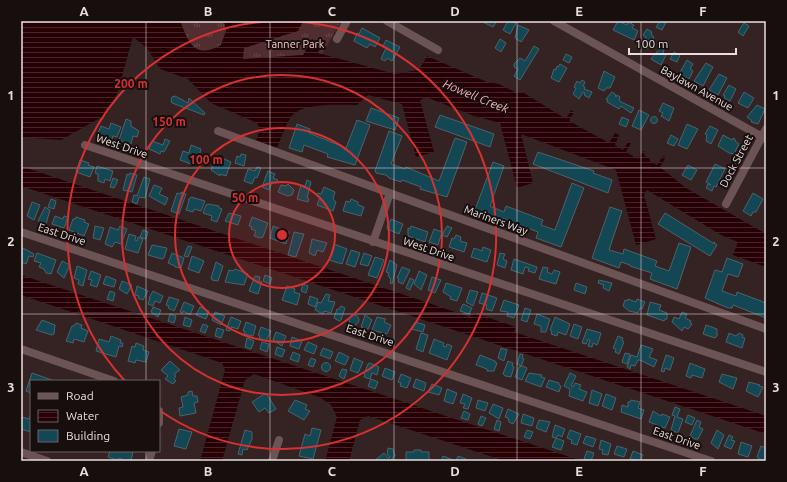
<svg xmlns="http://www.w3.org/2000/svg" width="787" height="482" viewBox="0 0 787 482" font-family="Ubuntu,sans-serif">
	<defs>
		<pattern id="grass-tufts" width="24" height="20" patternUnits="userSpaceOnUse"><rect width="24" height="20" fill="#512d2f"/><path d="M3 7l-1-3M5 7V3M7 7l1-3M15 17l-1-3M17 17v-4M19 17l1-3" fill="none" stroke="#6a4b4d"/></pattern>
		<pattern id="water-rules" width="6" height="5" patternUnits="userSpaceOnUse"><rect width="6" height="5" fill="#270005"/><path d="M0 2.5h6" fill="none" stroke="#462529"/></pattern>
	</defs>
	<rect width="100%" height="100%" fill="#352223"/>
	<!-- grass -->
	<path fill="url(#grass-tufts)" d="M180,21H224L226,31L221,45C194,60 189,43 180,21Z
		M303,21H341L322,54L242,59L243,48L298,31Z"/>
	<!-- water -->
	<path fill="url(#water-rules)" d="M21,21H180C189,43 194,60 221,45L226,31L224,21H303L298,31L244,48L243,59L303,55L312,39L322,45L318,53L395,74L419,70L427,56L487,82L499,84L515,92L524,93L566,119L571,110L574,112L569,121L609,143L615,133L619,135L615,145L623,150L628,142L631,143L626,152L638,159L643,151L645,152L644,155L650,159V161L657,165L663,156L666,157L660,167L686,188L766,234V267L733,255L738,242L721,235L647,190L644,195L656,239L636,245L616,170L521,134L533,183L517,188L500,123L471,115L426,97L420,100L434,152L416,157L402,104L368,95L357,105C340,105 301,102 291,117C285,126 281,138 277,148L256,140L260,130L257,123L211,103L188,79L160,69L147,48L133,37L117,94L107,114L61,140L21,137Z
		M21,166L470,317L472,312L516,327L514,332L766,416V434L21,186Z
		M21,275L582,461H505L368,416L360,420L349,461H325L337,417L331,405L319,397L254,374L245,380L222,461H200L225,370L222,363L21,295Z"/>
	<!-- building -->
	<path fill="#134754" stroke="#4d636a" d="M481,21H497L493,27Z
		M508,21L516,23L510,34L503,30Z
		M618,21L627,25L628,22L634,25L632,28L638,31L634,40L613,30Z
		M660,21L666,22L662,30L656,27Z
		M744,23L749,26L743,36L738,32Z
		M518,25L529,30L521,42L515,38Z
		M362,28L380,38L375,47L370,44L367,48L354,41L357,33L359,34Z
		M647,29L652,32L651,34L654,37L647,49L641,45L646,37L643,35Z
		M500,39L506,43L501,52L495,48Z
		M386,40L400,47L392,61L387,58L385,61L381,59L386,48L383,46Z
		M534,46L539,49L520,80L514,76L518,69L514,67V64L520,58L525,61Z
		M660,48L664,50L663,54L666,55L661,65L651,59Z
		M674,52L680,55L677,62L670,59Z
		M566,54L572,57L569,63L563,60Z
		M687,60L693,64L690,69L693,71L689,79L679,74Z
		M706,63L713,67L703,86L694,81Z
		M560,64L567,68L559,82L551,78L554,69L556,70L557,66L558,67Z
		M604,71L615,77L610,88H606L604,91L598,88Z
		M719,74L727,78L718,95L709,90Z
		M582,80L585,82L583,86L585,87L584,89L592,92L589,98L584,95L585,93L583,92L579,99L573,94L576,88L574,87L577,81L580,83Z
		M729,85L736,89L730,101L724,98L725,96L723,95Z
		M612,92L615,94L616,97L617,95L620,97L619,100L621,102L634,108L631,113L621,106L619,109L607,102L608,100L606,99Z
		M744,92L754,98L748,108L738,103Z
		M175,96L188,103L189,98L205,113L204,115L172,103L171,101L172,97Z
		M663,103L674,108L669,121L661,116L663,113L659,111Z
		M757,105L765,109L758,124L751,122L752,121L747,117Z
		M371,108L399,118L395,130L366,121Z
		M639,110L649,115L641,130L632,126Z
		M440,115L494,134L490,147L435,127Z
		M650.5 120a3.5 3.5 0 1 1 7 0a3.5 3.5 0 1 1-7 0Z
		M622,117L629,120L626,127L619,124Z
		M126,119L131,121V126L139,131L137,137L133,136L131,144L119,140Z
		M357,120L370,125L355,165L327,157L328,154L304,145L302,152L289,148L297,124L310,129L309,133L346,148Z
		M111,123L121,127L117,137L113,136L112,139L98,133L101,126L109,129Z
		M687,124L698,129L687,149L678,145Z
		M710,126L718,130L711,144L706,141L707,135L705,134Z
		M389,131L402,136L391,164L405,169L406,167L439,181L455,138L467,142L447,197L420,189L421,187L402,180L401,182L389,178L386,175L376,173L375,171Z
		M671,135L678,139L674,146L667,143Z
		M723,135L732,140L733,138L735,139V141L739,144L735,152L738,153L737,154L729,153L718,146Z
		M165,139L170,141L164,152L161,151L160,154L149,149L152,141L163,145Z
		M191,145L201,149L198,159L194,158L191,164L180,160L183,151L189,153Z
		M538,152L594,171L593,173L612,180L608,193L533,164Z
		M241,154L246,155L244,166L235,163L237,156L240,157Z
		M220,157L231,162L226,176L220,174V176L211,170L214,161L218,162Z
		M80,160L89,163L88,165L94,167L90,177L76,172Z
		M493,162L504,166L490,206L504,212L506,206L543,220L541,225L555,230L572,183L584,188L561,247L536,238L538,232L502,218L500,225L473,215Z
		M715,164L725,169L716,187L714,186L712,191L706,188L708,184L711,185L706,182Z
		M688,165L697,170L691,180L682,175Z
		M97,166L113,171L110,181L105,179L104,183L98,181V174L95,173Z
		M257,167L261,168L257,178L255,177L252,184L244,181L248,169L255,171Z
		M268,171L275,174L273,178L278,180L276,183L272,182L269,190L262,187Z
		M130,173L137,175L132,192L123,190L127,174L129,175Z
		M144,177L150,179L145,198L139,197L137,204L132,202L134,195L137,196Z
		M113,178L118,180L114,188L110,187Z
		M307,180L311,182L307,198L309,199L308,202L297,199L301,185L305,186Z
		M288,184L294,190L292,195L287,196L278,192L281,185L286,186Z
		M154,185L162,188L159,194L168,198L165,205L149,196Z
		M324,187L335,192L333,199L336,202L333,211L317,205L320,197L317,196L318,193L321,194Z
		M181,192L186,194L179,214L171,211L177,193L181,194Z
		M753,193L763,199L756,212H753L751,216L743,211Z
		M191,197L205,201L201,211L194,209L193,212L186,210L189,201L188,200Z
		M51,199L56,201L54,209L48,207Z
		M351,199L358,202V205L364,207L361,216L343,211L346,201L350,202Z
		M32,202L40,205L34,220L27,216Z
		M208,204L219,206V208L222,209L217,222L211,220L212,216L203,213L206,205Z
		M45,207L50,210L46,224L38,221Z
		M610,207L622,211L609,250L623,254L624,249L657,261L655,266L669,271L679,243L691,247L677,289L650,279L652,273L630,266V265L621,262L619,268L592,258Z
		M229,213L241,216L238,225L225,221Z
		M665,213L713,243L715,242L714,243L717,245L710,256L658,224Z
		M55,216L63,219L64,216L68,217L64,228L52,224Z
		M76,217L85,220L84,222L89,224L84,236L69,230L73,219H75Z
		M252,217L268,223L263,237L260,238L254,236L256,231L251,229L252,227L249,226Z
		M391,219L403,224L399,234L387,229L388,222H390Z
		M95,226L104,228L100,240L93,238Z
		M120,226L127,229L121,244L115,242L112,247L105,244L110,227L118,230Z
		M273,226L289,232L288,239H285L287,240L286,244L270,238Z
		M411,226L428,232L425,242L408,236V228L410,229Z
		M447,226L452,228L447,237L442,235Z
		M434,229L442,232L438,245L429,242Z
		M143,230L148,232L146,239L140,237Z
		M294,232L304,234L296,257L288,255Z
		M129,234L136,236L135,240L137,241L138,237L143,239L138,253L125,249Z
		M456,235L461,237L460,241L467,243L464,252L449,247L452,238L454,239Z
		M312,239L327,243L323,252L317,250L315,256L309,253Z
		M334,244L347,249L342,264L329,260Z
		M152,245L167,248L164,258L162,259L148,255Z
		M188,246L192,247L188,257L184,256Z
		M21,247L34,254L33,257L29,256L26,264L21,262Z
		M483,247L491,250L487,262L471,257L474,248L482,251Z
		M351,250L360,253L355,267L346,264Z
		M37,253L56,260L51,274L46,273L44,269L39,267L41,263L34,261Z
		M172,253L184,258L181,268L175,267V266L168,263Z
		M364,253L372,256L368,266L360,264Z
		M500,253L505,254L503,259L507,261L505,268L497,265Z
		M192,256L204,261L199,273L188,269Z
		M375,257L384,260L377,278L368,275Z
		M727,258L743,264L738,277L728,274L722,291L736,296L737,292L766,303V318L733,305L732,308H728L705,298L715,270L722,272Z
		M514,259L537,267L535,273L528,271L529,268L525,267L523,274L511,270Z
		M390,260L397,265L392,284L390,283L391,280L388,275L389,273L386,272Z
		M62,261L70,265L64,278L57,272Z
		M216,262L223,266L218,281L212,280L211,278Z
		M77,266L87,270L83,286L78,284L79,280L74,278Z
		M402,267L410,270L403,284L398,282L399,279L397,278Z
		M543,267L548,268L547,272L552,274L554,270L560,272L556,284L539,279Z
		M235,269L248,274L244,285L225,282L229,270L233,271Z
		M91,271L101,275L97,287L90,285L92,280L88,279Z
		M419,271L427,275L421,290L414,284Z
		M265,275L272,278L270,284L263,281Z
		M106,276L116,280L114,287L103,284Z
		M255,276L260,277L259,281L262,282L258,294L249,291Z
		M432,277L441,280L435,293L428,290Z
		M410,278L414,280L410,290L406,288Z
		M599,280L612,283L609,291L603,288L604,285L598,283Z
		M122,281L132,285L127,294L119,289Z
		M446,283L462,288L457,301L450,299L451,297L443,292Z
		M576,283L587,287L585,294L574,290Z
		M303,284L308,286L306,293L301,291Z
		M137,286L148,291L143,300L138,298L139,296L135,295Z
		M287,286L295,289L294,292L300,294L297,305L282,300Z
		M470,290L478,292L473,306L466,302Z
		M110,291L115,293L113,301L107,299Z
		M153,291L163,296L160,303L155,301L153,306L148,304L150,298H149Z
		M482,293L497,298L492,311L486,309L487,305L479,303Z
		M326,294L330,295L328,301L335,302L331,313L324,311L323,314L315,310L318,302L321,303Z
		M310,296L318,299L315,307L308,304Z
		M169,297L179,300L174,311L168,308L169,306L166,305Z
		M628,299L636,302L637,299L645,302L642,309L640,308L638,313L629,311L623,306L625,300L627,301Z
		M504,300L519,305L514,318L507,316L508,312L500,311Z
		M184,302L194,306L190,315L183,311V313L180,312Z
		M650,302L661,305L659,310L667,313V319H665L664,321L647,315Z
		M463,304L472,308L469,314L460,311Z
		M341,306L345,308L341,320L339,321L334,318L337,309H339Z
		M153,307L161,310L158,317L151,312Z
		M200,307L209,311L206,319L196,315Z
		M525,308L531,310L527,322L521,320Z
		M215,312L225,316L221,325L212,320Z
		M682,312L687,314L685,318L691,321L690,323L692,324L688,329L684,327L682,331L672,322L674,317L679,319Z
		M170,314L176,316L174,323L168,321Z
		M537,314L550,319L546,332H541V326L534,324Z
		M349 320a5 5 0 1 1 10 0a5 5 0 1 1-10 0Z
		M365,315L372,320L368,329L361,327Z
		M185,317L192,320L190,327L183,325Z
		M231,317L241,321L238,329L231,327L230,331L226,330Z
		M377,317L386,319L384,322L391,325L387,334L372,330Z
		M555,317L570,324L566,335L558,332L557,336L551,334L552,331L550,330Z
		M42,320L55,325L54,334L52,335L36,330Z
		M246,322L256,326L253,336L244,334L245,332L243,331Z
		M415,322L425,325L423,332L411,329Z
		M76,323L82,325L81,328L88,331L84,342L74,339L73,343L66,341L72,326H74Z
		M203,324L208,326L205,333L200,331Z
		M574,324L582,327L578,339L570,336Z
		M706,325L717,329V336L715,338L703,334Z
		M261,327L271,331L266,341L259,338L260,336L258,335Z
		M217,328L224,330L221,338L215,336Z
		M587,329L601,333L598,343L597,345L593,343L592,347L588,346L590,340L588,339L586,344L582,343Z
		M276,332L286,336L282,346L273,340Z
		M421,333L428,335L423,352L416,349Z
		M729,333L736,336L739,333L743,335L742,337L745,338L742,348L726,342Z
		M111,336L121,340L120,343H123L122,347L119,346L116,357L96,351L99,339L109,342Z
		M618,336L623,338L622,340L624,342L619,354L615,352L616,349L613,348Z
		M292,337L302,341L299,349L290,346Z
		M247,338L254,341L251,349L245,347Z
		M434,339L444,343L443,346L446,347L447,344L452,346L447,360L429,353Z
		M262,342L269,344L267,352L260,349Z
		M308,342L317,346L314,354L304,350Z
		M136,343L144,346L143,350L149,352L146,362L136,360L135,363L128,361L132,346L135,347Z
		M641,345L653,349L649,357L657,360L654,367L640,360H638L635,366L631,365L630,369L627,367L631,355L637,357Z
		M277,347L285,350L282,357L275,354Z
		M323,348L333,352L330,359L320,355Z
		M501,348L507,350L504,361L498,358Z
		M293,352L300,355L298,362L290,359Z
		M339,352L349,357L345,365L335,361Z
		M625,353L630,354L627,364L622,362Z
		M520,354L523,355L522,358L524,359L521,366L517,364Z
		M480,355L495,361V362L497,363L494,371H487V369L476,365Z
		M666,355L674,358L670,370L665,368L664,372L661,371Z
		M311,358L316,360L313,367L308,365Z
		M354,358L363,362L358,373L350,370Z
		M170,361L180,370L174,374L176,376L174,379L176,381L173,384L165,379L168,376L161,370Z
		M508,361L513,363L512,366L514,367L511,377L505,376L503,374Z
		M321.5 367a4.5 4.5 0 1 1 9 0a4.5 4.5 0 1 1-9 0Z
		M370,363L379,367L377,375L372,373L370,379L364,377L365,375L364,374L368,364Z
		M690,363L705,369L702,378L692,375L691,378L686,376Z
		M522,366L527,368L522,380L515,377L519,367Z
		M385,368L395,372L392,380L382,376Z
		M342,369L347,370L344,379L339,376Z
		M32,373L52,380L51,381H31V393L26,391Z
		M529,373L542,375L541,377L545,378L541,387L525,381Z
		M570,373L576,376L571,386L573,387L575,383L581,385L579,389L587,392L583,401L569,396L570,389L564,386Z
		M401,374L411,378L407,388L400,386L401,383L398,382Z
		M722,374L737,378L733,389L719,382Z
		M371,379L378,382L375,389L368,386Z
		M416,379L426,383L424,391L413,387Z
		M549,380L559,383V385L561,386L559,392L546,387Z
		M749,382L760,385L759,386L763,387L758,397L746,391Z
		M432,384L442,388L439,395L428,392Z
		M447,389L457,393L453,404L444,401Z
		M592,390L602,394L598,406L589,403Z
		M192,391L193,396H197L198,402L194,403L196,413L180,416L179,408L183,407L181,397L188,395V392Z
		M266,393L276,409L269,413L265,408L259,412L252,402Z
		M463,394L472,398L468,409L463,408L465,404L460,403Z
		M606,394L616,398L612,410L602,406Z
		M295,400L307,405L305,409L310,411L304,420L288,411Z
		M478,400L488,403L485,411L476,408Z
		M631,400L640,402L638,408L644,410L641,419L621,412L622,405L628,407V402H630Z
		M493,404L503,408L499,419L489,413Z
		M675,407L680,409L677,417L683,419L678,433L671,430L675,416L672,415Z
		M508,409L519,414L513,424L509,422L508,418L505,417Z
		M464,411L470,414L468,420L461,418Z
		M653,411L661,416L662,414L670,417L665,428L658,426V427L657,425L649,422Z
		M31,414V432L21,429L22,417L29,419Z
		M523,414L534,418L532,426L521,423Z
		M688,415L695,418L692,425L685,422Z
		M481,416L486,418L482,426L478,424Z
		M497,420L501,422L499,431L494,429Z
		M539,420L550,422L546,432L536,428Z
		M697,420L701,422L699,427L703,429L698,439H695L690,436Z
		M555,425L565,429L562,437L558,435L556,438L564,441L561,450L552,447L556,438L552,437Z
		M312,428L321,430L313,459L299,456L305,434L310,436Z
		M179,429L192,432L186,449L174,446Z
		M245,430L252,432V439L247,450L243,449L242,455L238,454Z
		M527,430L533,432L530,439L524,437Z
		M570,430L581,434L577,445L571,443L572,440L567,438Z
		M717,430L724,435L718,449L711,443Z
		M729,435L733,437L731,440L735,441L731,449L724,446Z
		M586,436L596,439L593,447L583,443Z
		M601,440L611,444L608,455L602,454L603,450L599,449Z
		M741,442L752,446L748,457L738,454Z
		M617,446L627,449L624,457L614,454Z
		M761,446L766,448V461L759,460V458L757,457Z
		M388,448L393,449L395,456L392,458L394,461H367H374L384,453L388,458L390,457L387,454Z
		M414,450H421V452H429V461H406V452H414Z
		M110,451H133L131,461H121L122,459L119,458L118,460L108,457Z
		M587,451L594,453L591,461L584,459Z
		M633,451L643,455L640,461L630,459Z
		M443,456L456,461L458,456L466,459V461H441Z"/>
	<g fill="none" stroke-linecap="round" stroke-linejoin="round">
		<!-- minor -->
		<path stroke="#6c5455" stroke-width="8" d="M387,21L438,50
			M554,21L766,139
			M337,39L347,21
			M218,131L766,329
			M85,145L766,372
			M726,204L766,129
			M21,232L711,461
			M373,242L390,193
			M21,349L114,381
			M159,411V423
			M21,452L47,461
			M149,461L152,451
			M272,461L279,440"/>
	</g>
	<!-- grid -->
	<path fill="none" stroke="#ebddde" stroke-width="1" stroke-opacity="0.55" d="M146,21V381M270,21V461M394,21V461M517,21V461M641,21V461M21,168H766M21,314H766M146,451V461"/>
	<!-- distance rings -->
	<circle cx="282" cy="235" r="53" fill="#d73131" fill-opacity=".12"/>
	<g fill="none" stroke="#d73131" stroke-width="2">
		<circle cx="282" cy="235" r="53"/>
		<circle cx="282" cy="235" r="107"/>
		<circle cx="282" cy="235" r="160"/>
		<path d="M125 381A214 214 0 0 1 280 21M284 21A214 214 0 1 1 159 410"/>
	</g>
	<g text-anchor="middle" dominant-baseline="central" stroke-width="4" stroke-linejoin="round" paint-order="stroke">
		<!-- park labels -->
		<g font-size="11" fill="#fbc6c7" stroke="#170e0e">
			<text x="295" y="44">Tanner Park</text>
		</g>
		<!-- street labels -->
		<g font-size="11" fill="#ebddde" stroke="#170e0e">
			<text transform="translate(697 88) rotate(29)">Baylawn Avenue</text>
			<text transform="translate(122 146) rotate(19)">West Drive</text>
			<text transform="translate(736 161) rotate(-62)">Dock Street</text>
			<text transform="translate(496 220) rotate(20)">Mariners Way</text>
			<text transform="translate(62 234) rotate(18)">East Drive</text>
			<text transform="translate(429 249) rotate(19)">West Drive</text>
			<text transform="translate(370 335) rotate(18)">East Drive</text>
			<text transform="translate(677 438) rotate(19)">East Drive</text>
		</g>
		<!-- water labels -->
		<g font-size="12" font-style="italic" fill="#f5b0b2" stroke="#170e0e">
			<text transform="translate(476 96) rotate(22)">Howell Creek</text>
		</g>
	</g>
	<circle cx="282" cy="235" r="6" fill="#d73131" stroke="#170e0e" stroke-width="2"/>
	<g font-size="12" text-anchor="middle" font-weight="bold" fill="#d73131" stroke="#170e0e" stroke-width="4" stroke-linejoin="round" paint-order="stroke">
		<text x="131" y="88">200 m</text>
		<text x="169" y="126">150 m</text>
		<text x="206" y="164">100 m</text>
		<text x="245" y="202">50 m</text>
	</g>
	<!-- border -->
	<rect width="787" height="482" fill="none" stroke="#170e0e" stroke-width="44"/>
	<!-- legend -->
	<rect x="30" y="380" width="130" height="72" fill="#170e0e" stroke="#6c6161"/>
	<rect x="38" y="393" width="20" height="6" fill="#6c5455" stroke="#6c6161"/>
	<text x="66" y="400" font-size="12" fill="#ebddde">Road</text>
	<rect x="38" y="410" width="20" height="12" fill="url(#water-rules)" stroke="#6c6161"/>
	<text x="66" y="420" font-size="12" fill="#ebddde">Water</text>
	<rect x="38" y="430" width="20" height="12" fill="#134754" stroke="#6c6161"/>
	<text x="66" y="440" font-size="12" fill="#ebddde">Building</text>
	<!-- scale -->
	<path d="M629 48v6h107v-6" fill="none" stroke="#ebddde" stroke-width="2"/>
	<text x="635" y="48" font-size="12" fill="#ebddde" stroke="#170e0e" stroke-width="3" paint-order="stroke">100 m</text>
	<rect x="22" y="22" width="743" height="438" fill="none" stroke="#ebddde" stroke-width="1.5"/>
	<g font-size="13" text-anchor="middle" font-weight="bold" fill="#ebddde">
		<text x="84" y="16">A</text>
		<text x="208" y="16">B</text>
		<text x="332" y="16">C</text>
		<text x="455" y="16">D</text>
		<text x="579" y="16">E</text>
		<text x="703" y="16">F</text>
		<text x="11" y="100">1</text>
		<text x="776" y="100">1</text>
		<text x="11" y="246">2</text>
		<text x="776" y="246">2</text>
		<text x="11" y="392">3</text>
		<text x="776" y="392">3</text>
		<text x="84" y="476">A</text>
		<text x="208" y="476">B</text>
		<text x="332" y="476">C</text>
		<text x="455" y="476">D</text>
		<text x="579" y="476">E</text>
		<text x="703" y="476">F</text>
	</g>
</svg>
